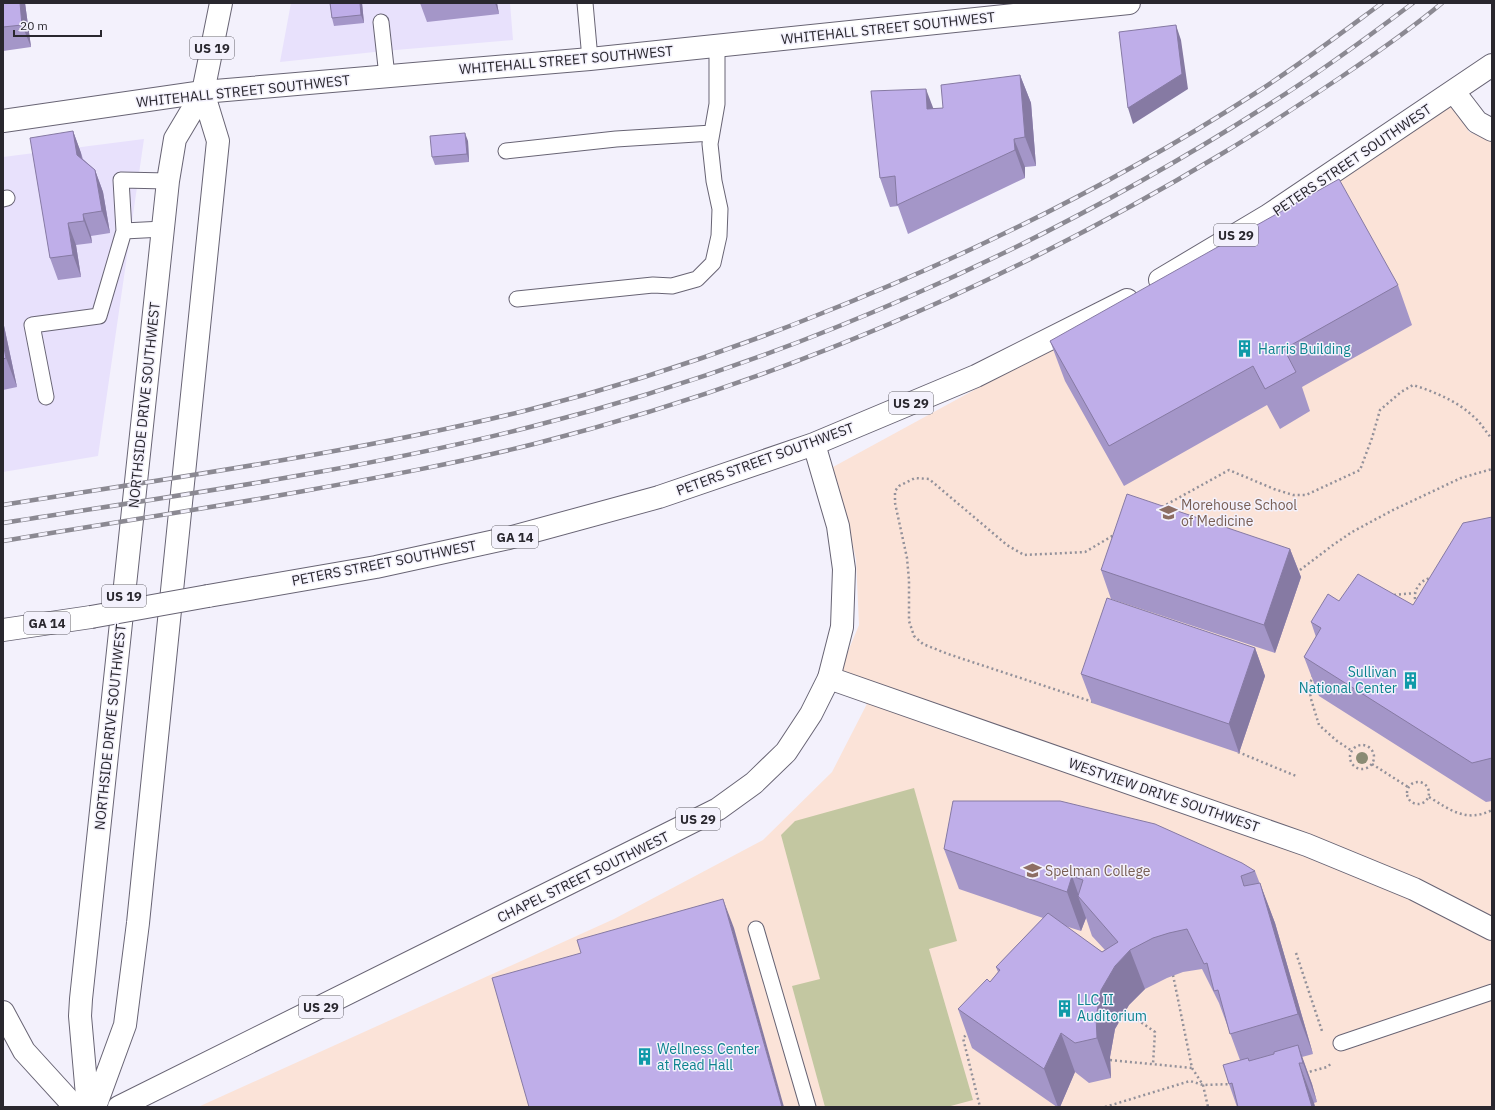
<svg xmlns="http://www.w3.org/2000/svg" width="1495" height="1110" viewBox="0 0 1495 1110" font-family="'IBM Plex Sans',sans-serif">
	<rect width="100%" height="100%" fill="#f3f1fc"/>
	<!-- built -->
	<path fill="#e8e1fc" d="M291,3H510L513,40L384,51L280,62Z
		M144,139L98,456L3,472V157Z"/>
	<!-- education -->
	<path fill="#fbe3d8" d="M1453,102L1469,132L1492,140V923L839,673L859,625L856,559L833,467L976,389L1136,304Z
		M872,694L1177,799L1492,931V1107H198L614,919L763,840L832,772Z"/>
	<!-- green -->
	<path fill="#c3c7a1" d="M914,788L957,941L929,949L973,1100L947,1107H825L792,986L820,979L781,835L795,821Z"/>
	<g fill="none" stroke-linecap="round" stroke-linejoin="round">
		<defs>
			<path id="lane" d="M585,3L590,59
				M381,22L387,76
				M506,151L616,139L712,133
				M3,199L7,198
				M124,231L121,180L168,181
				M517,299L653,285L672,286L697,279L713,263L719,236L720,209L714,181L710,144L717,104V46
				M46,397L32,325L99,316L124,231L163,229
				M756,929L808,1107
				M1341,1043L1492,992"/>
			<path id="street" d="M829,678L1307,845L1414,889L1492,929
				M3,1012L24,1051L75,1107"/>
			<path id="secondary" d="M1454,92L1477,122L1492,130
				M3,121L203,92L590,59L1129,3"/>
			<path id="primary" d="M1160,280L1269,215L1492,65
				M208,596L376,567L509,538L659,497L814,444L976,376L1127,300
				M3,630L91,617
				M88,1107L80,1016L81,999L168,181L175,139L203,92L221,3
				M95,1107L125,1025L138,923L218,141L203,92
				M119,1107L718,809L754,783L786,752L811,714L829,678L842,627L844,569L838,526L814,444"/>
		</defs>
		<!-- lane casing -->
		<use href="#lane" stroke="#686474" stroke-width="17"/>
		<!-- street casing -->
		<use href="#street" stroke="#686474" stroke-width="24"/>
		<!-- secondary casing -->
		<use href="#secondary" stroke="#686474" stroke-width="24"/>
		<!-- primary casing -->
		<use href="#primary" stroke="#686474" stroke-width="24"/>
		<!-- path -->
		<path stroke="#93919a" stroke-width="2.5" stroke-dasharray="2 3" stroke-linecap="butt" d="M1162,507L1229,470L1274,489L1293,495H1306L1360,470L1372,438L1380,410L1401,392L1413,385C1435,392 1457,401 1474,417C1481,423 1486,432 1492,439
			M1296,573L1333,545L1352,532L1393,510L1461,478L1492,469
			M1394,595L1415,593
			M1416,604C1412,591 1419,580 1433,577
			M1313,675L1309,687L1311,699L1319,725L1337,741L1352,751
			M1093,702L948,654L923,644L914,636L909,621V580L907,558L895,503V491L899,486L915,478L929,479L1007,545L1024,555L1085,552L1114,535
			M1350 757a12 12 0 1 1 24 0a12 12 0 1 1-24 0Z
			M1238,752L1296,776
			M1372,764L1408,787
			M1407 793a11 11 0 1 1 22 0a11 11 0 1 1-22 0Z
			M1429,797C1450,810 1467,823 1492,810
			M1296,953L1322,1031
			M1173,975L1192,1068L1203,1085L1208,1107
			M1125,1011L1155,1032L1153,1064
			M969,1032L963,1038L980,1107
			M1110,1060L1192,1068
			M1305,1073L1327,1067L1332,1063
			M1105,1107L1190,1081L1203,1085L1232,1084"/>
		<!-- lane -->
		<use href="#lane" stroke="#fff" stroke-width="15"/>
		<!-- street -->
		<use href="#street" stroke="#fff" stroke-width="22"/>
		<!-- secondary -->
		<use href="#secondary" stroke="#fff" stroke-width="22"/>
		<!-- primary -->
		<use href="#primary" stroke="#fff" stroke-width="22"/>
		<defs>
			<path id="rail" d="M3,505C177,477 353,453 524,411C623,386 720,354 815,316C968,256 1116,183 1254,94C1298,66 1340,34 1382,3
				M3,523C179,495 357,471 530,427C786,363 1040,250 1263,108C1315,76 1364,40 1413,3
				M3,541C103,524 204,509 304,491C381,477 458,463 534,444C776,383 1009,282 1223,153C1263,129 1302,103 1341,77C1375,54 1410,30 1442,3"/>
		</defs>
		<!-- rail casing -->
		<use href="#rail" stroke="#8b8992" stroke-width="4.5"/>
		<!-- rail -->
		<use href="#rail" stroke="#f3f1fc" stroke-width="3" stroke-dasharray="9" stroke-linecap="butt"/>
		<defs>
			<path id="primary-bridge" d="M91,617L208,596"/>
		</defs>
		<!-- primary-bridge casing -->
		<use href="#primary-bridge" stroke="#686474" stroke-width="24" stroke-linecap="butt"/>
		<!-- primary-bridge -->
		<use href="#primary-bridge" stroke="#fff" stroke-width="22"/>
	</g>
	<!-- trees -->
	<circle fill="#8a8b74" cx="1362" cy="758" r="6"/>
	<!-- wall -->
	<path fill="#a496c8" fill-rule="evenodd" d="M3,3H25L31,47L3,51Z
		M330,3H362L364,23L334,26L332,18Z
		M420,3H497L499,14L427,22Z
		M1020,75L1031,103L1036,166L1025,167V178L908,234L898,206L890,207L880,178L933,108H943Z
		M73,131L81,153L83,159L95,170L103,192L110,233L91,236L92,243L76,245L81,277L58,280L50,258Z
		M468,141L469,162L435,165L432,157Z
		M1398,285L1412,325L1302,387L1310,411L1280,429L1267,405L1124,486L1065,381L1050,341Z
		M3,321L17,387L3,390Z
		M1492,517V801L1486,802L1319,696L1304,657L1316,637L1311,622L1339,601L1413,605Z
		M1290,549L1301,577L1275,653L1111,599L1101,570Z
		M1255,648L1265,676L1239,753L1092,703L1081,674Z
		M944,849L1255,871L1275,923L1313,1054L1302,1057L1312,1084L1317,1102L1314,1103L1315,1107H1237L1229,1084L1240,1060L1219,1003L1202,969L1183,972L1167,978L1145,989L1129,1005L1115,1029L1110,1057L1111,1078L1089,1083L1075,1072L1060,1107H1057L972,1048L958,1009L990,982L998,972L996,967L1043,918L959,889ZM1086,918L1092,936L1105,950L1102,952L1065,926L1081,931Z"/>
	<!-- shaded-wall -->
	<path fill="#867aa3" d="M20,3H25L31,47L22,25Z
		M360,3H362L364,23L361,15Z
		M495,3H497L499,14Z
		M1176,25L1181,40L1188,89L1133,124L1128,108Z
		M1020,75L1031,103L1036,166L1025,137Z
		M926,89L937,118L927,109Z
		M73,131L81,153L85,177L77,155Z
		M465,133L468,141L469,162L467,154Z
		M1014,139L1025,167V178L1015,150Z
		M95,170L103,192L110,233L102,211Z
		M83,214L91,236L92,243L84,221Z
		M68,223L76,245L81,277L73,255Z
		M3,321L17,387L6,358L3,343Z
		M1290,549L1301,577L1275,653L1264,625Z
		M1255,648L1265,676L1239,753L1229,724Z
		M1072,876L1080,899L1078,896L1086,918L1081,931L1067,892Z
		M1260,883L1275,923L1313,1054L1298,1014Z
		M723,899L734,928L784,1107H782Z
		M1130,950L1145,989L1129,1005L1115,1029L1110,1057L1111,1078L1097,1038L1096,1017L1101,990L1115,966Z
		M1061,1033L1075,1072L1060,1107H1058L1044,1069Z
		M1298,1045L1312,1084L1317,1102L1303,1063Z
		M1299,1063L1314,1103L1315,1107H1312Z"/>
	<!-- building -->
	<path fill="#bfaee9" stroke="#867aa3" d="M3,3H20L22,25L3,27Z
		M330,3H360L361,15L332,18Z
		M1176,25L1182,74L1128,108L1119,32Z
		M1020,75L1025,137L1014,139L1015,150L897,205L895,176L880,178L871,91L926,89L927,109L943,108L941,85Z
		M73,131L77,155L95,170L102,211L83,214L84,221L68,223L73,255L50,258L30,138Z
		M465,133L467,154L432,157L430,136Z
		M1339,179L1398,285L1284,349L1296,372L1265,389L1253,366L1109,446L1050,341Z
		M3,343L6,358L3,359Z
		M1127,494L1290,549L1264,625L1101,570Z
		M1492,517V758L1472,763L1304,657L1321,628L1311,622L1328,594L1339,601L1358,574L1413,605L1463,523Z
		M1107,598L1255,648L1229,724L1081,674Z
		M953,801H1060L1155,824L1242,863L1255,871L1241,876L1244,886L1260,883L1298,1014L1230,1034L1218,990L1214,991L1207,963L1204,964L1187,929L1169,933L1153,938L1130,950L1115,966L1101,990L1096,1017L1097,1038L1075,1043L1061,1033L1044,1069L958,1009L987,979L990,982L1000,970L996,967L1048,913L1102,952L1118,942L1078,896L1083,880L1072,876L1067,892L944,849Z
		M723,899L782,1107H529L492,978L581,953L577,940Z
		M1298,1045L1303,1063H1299L1312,1107H1238L1232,1083L1229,1084L1223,1065L1248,1058L1249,1061L1274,1054V1052Z"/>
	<!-- icons -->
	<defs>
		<symbol id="building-bare" viewBox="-9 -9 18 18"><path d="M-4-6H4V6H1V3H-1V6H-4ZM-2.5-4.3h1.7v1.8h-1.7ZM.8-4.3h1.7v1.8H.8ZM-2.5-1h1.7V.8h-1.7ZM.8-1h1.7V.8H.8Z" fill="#0f9aa8" stroke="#f3f1fc" stroke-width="2.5" paint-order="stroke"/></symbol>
		<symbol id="university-bare" viewBox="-9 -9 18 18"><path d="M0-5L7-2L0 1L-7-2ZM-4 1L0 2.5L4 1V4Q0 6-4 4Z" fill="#8d6e63" stroke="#f3f1fc" stroke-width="2.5" paint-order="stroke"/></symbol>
	</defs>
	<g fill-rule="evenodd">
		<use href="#building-bare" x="1232" y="336" width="25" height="25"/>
		<use href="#university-bare" x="1156" y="500" width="25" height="25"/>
		<use href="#building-bare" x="1398" y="668" width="25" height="25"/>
		<use href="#university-bare" x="1020" y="858" width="25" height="25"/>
		<use href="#building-bare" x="1052" y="996" width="25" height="25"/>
		<use href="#building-bare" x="632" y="1044" width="25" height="25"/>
	</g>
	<g text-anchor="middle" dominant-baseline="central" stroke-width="3" stroke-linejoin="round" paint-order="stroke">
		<!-- shield labels -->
		<g fill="#f3f1fc" stroke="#66646c" stroke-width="1">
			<rect x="190" y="37" width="44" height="22" rx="3"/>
			<rect x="1214" y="224" width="44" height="22" rx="3"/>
			<rect x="889" y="392" width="44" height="22" rx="3"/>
			<rect x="492" y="526" width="46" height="22" rx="3"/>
			<rect x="102" y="585" width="44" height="22" rx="3"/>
			<rect x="24" y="612" width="46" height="22" rx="3"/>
			<rect x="676" y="808" width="44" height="22" rx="3"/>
			<rect x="299" y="996" width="44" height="22" rx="3"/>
		</g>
		<g font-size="13" font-weight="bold" fill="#29272e">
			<text x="212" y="48">US 19</text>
			<text x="1236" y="235">US 29</text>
			<text x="911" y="403">US 29</text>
			<text x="515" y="537">GA 14</text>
			<text x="124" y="596">US 19</text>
			<text x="47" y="623">GA 14</text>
			<text x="698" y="819">US 29</text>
			<text x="321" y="1007">US 29</text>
		</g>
		<!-- street labels -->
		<g font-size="14" fill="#29272e" stroke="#f3f1fc">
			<text transform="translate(888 28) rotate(-6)">WHITEHALL STREET SOUTHWEST</text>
			<text transform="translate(566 60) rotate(-5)">WHITEHALL STREET SOUTHWEST</text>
			<text transform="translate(243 91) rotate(-6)">WHITEHALL STREET SOUTHWEST</text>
			<text transform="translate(1352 160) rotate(-34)">PETERS STREET SOUTHWEST</text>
			<text transform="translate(144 405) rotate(-84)">NORTHSIDE DRIVE SOUTHWEST</text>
			<text transform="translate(765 459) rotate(-20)">PETERS STREET SOUTHWEST</text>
			<text transform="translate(384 563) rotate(-11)">PETERS STREET SOUTHWEST</text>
			<text transform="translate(110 727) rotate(-84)">NORTHSIDE DRIVE SOUTHWEST</text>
			<text transform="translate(1164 795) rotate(19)">WESTVIEW DRIVE SOUTHWEST</text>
			<text transform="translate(583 877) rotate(-26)">CHAPEL STREET SOUTHWEST</text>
		</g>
		<!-- culture labels -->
		<g font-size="14" fill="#0d838f" stroke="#f3f1fc" text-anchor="start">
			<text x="1258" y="349">Harris Building</text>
			<text x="1397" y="672" text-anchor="end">Sullivan<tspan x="1397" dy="16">National Center</tspan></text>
			<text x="1077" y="1000">LLC II<tspan x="1077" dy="16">Auditorium</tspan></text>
			<text x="657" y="1049">Wellness Center<tspan x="657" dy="16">at Read Hall</tspan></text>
		</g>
		<!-- education labels -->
		<g font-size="14" fill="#785e54" stroke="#f3f1fc" text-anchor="start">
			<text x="1181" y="505">Morehouse School<tspan x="1181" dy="16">of Medicine</tspan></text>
			<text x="1045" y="871">Spelman College</text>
		</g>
	</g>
	<!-- border -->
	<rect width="1495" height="1110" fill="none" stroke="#29272e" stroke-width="8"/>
	<!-- scale -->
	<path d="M14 30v6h87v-6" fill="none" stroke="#29272e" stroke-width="2"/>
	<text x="20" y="30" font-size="12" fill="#29272e" stroke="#f3f1fc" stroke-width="3" paint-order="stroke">20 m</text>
</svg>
